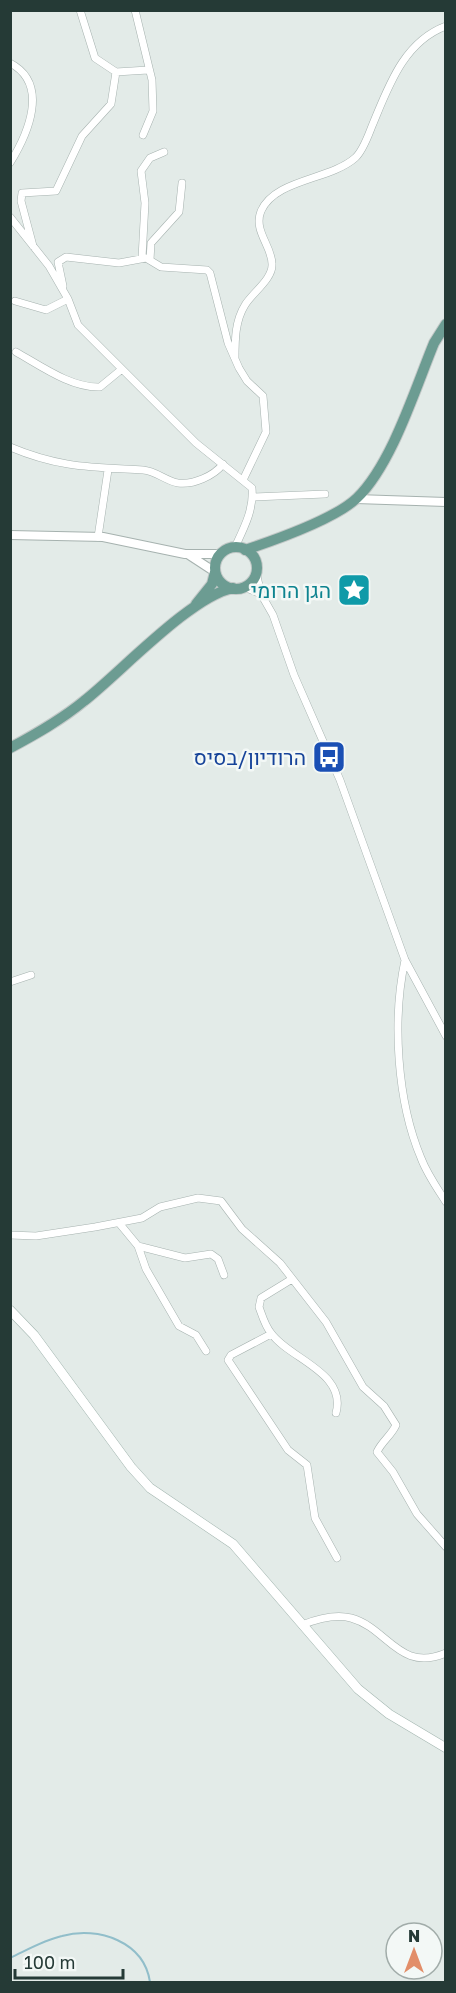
<svg xmlns="http://www.w3.org/2000/svg" width="456" height="1993" viewBox="0 0 456 1993" font-family="'Golos Text',Heebo,sans-serif">
	<rect width="100%" height="100%" fill="#e3ebe8"/>
	<g fill="none" stroke-linecap="round" stroke-linejoin="round">
		<!-- stream -->
		<path stroke="#91beca" stroke-width="2" d="M10,1958C27,1950 44,1940 62,1936C99,1926 144,1942 150,1982"/>
		<defs>
			<path id="minor" d="M80,10L95,58L116,72L148,70
				M135,10L152,80L153,111L143,135
				M10,63C50,84 28,134 10,163
				M10,217L49,266L68,299L78,325L196,443L252,488C254,509 244,528 235,547
				M33,246L21,201L22,193L56,191L82,136L111,104L116,72
				M142,258L145,203L141,171L150,158L164,152
				M150,260L151,243L179,212L182,183
				M63,286L58,262L66,257L119,263L146,258L161,267L207,270L210,273L228,343L239,368L247,381L263,396L266,432L243,480
				M15,301L46,310L68,299
				M16,352C41,366 71,388 100,387L122,369
				M235,358C235,340 235,321 245,305C252,293 273,279 272,264C272,246 253,231 261,211C275,179 330,180 355,158C363,151 368,136 372,126C388,88 403,42 446,26
				M10,447C60,468 91,467 143,470C156,471 166,481 178,483C193,485 214,476 223,464
				M253,497L325,494
				M98,537L108,470
				M256,572L261,594L273,615L294,675L340,780L405,960L446,1036
				M239,588L249,589L261,594
				M405,960C392,1020 397,1101 421,1158C427,1174 437,1188 446,1202
				M10,982L31,975
				M119,1223L138,1246L185,1258L211,1254L218,1259L224,1275
				M10,1235L36,1236L95,1227L142,1218L160,1207L198,1198L221,1201L242,1229L280,1263L326,1322L363,1387L384,1406L396,1425C391,1436 382,1441 377,1452L393,1472L417,1514L446,1547
				M138,1246L146,1269L179,1326L196,1335L206,1351
				M292,1279L261,1298L259,1307C262,1315 265,1326 271,1333C289,1359 347,1372 336,1413
				M271,1334L231,1355L228,1360L288,1450L307,1465L315,1518L337,1558
				M302,1625C317,1619 335,1614 351,1618C388,1628 399,1673 446,1653"/>
			<path id="tertiary" d="M356,499L446,502
				M10,535L103,537L185,554H220
				M189,555L215,572"/>
			<path id="secondary" d="M10,1310L34,1335L131,1467L150,1488L233,1544L358,1689L389,1714L446,1748"/>
			<path id="primary" d="M215 568a21 21 0 1 1 42 0a21 21 0 1 1-42 0Z
				M245,550C275,540 335,519 357,498C392,464 415,389 434,343L446,324
				M196,604L212,584L215,572
				M10,748C36,734 61,720 84,701C120,673 191,596 233,588"/>
		</defs>
		<!-- minor casing -->
		<use href="#minor" stroke="#a6b2af" stroke-width="8"/>
		<!-- tertiary casing -->
		<use href="#tertiary" stroke="#a6b2af" stroke-width="10"/>
		<!-- secondary casing -->
		<use href="#secondary" stroke="#a3b6b0" stroke-width="10"/>
		<!-- primary casing -->
		<use href="#primary" stroke="#c2c8c7" stroke-width="12"/>
		<!-- minor -->
		<use href="#minor" stroke="#fff" stroke-width="7"/>
		<!-- tertiary -->
		<use href="#tertiary" stroke="#fff" stroke-width="8"/>
		<!-- secondary -->
		<use href="#secondary" stroke="#fff" stroke-width="9"/>
		<!-- primary -->
		<use href="#primary" stroke="#6c9c92" stroke-width="10"/>
	</g>
	<!-- icons -->
	<defs>
		<symbol id="sight-square" viewBox="-11 -11 22 22"><rect x="-9" y="-9" width="18" height="18" rx="4" fill="#0f9aa8" stroke="#f3f8f6"/><path d="M0-6L1.8-2.2L6-1.7L2.9 1.2L3.7 5.4L0 3.3L-3.7 5.4L-2.9 1.2L-6-1.7L-1.8-2.2Z" fill="#fff"/></symbol>
		<symbol id="bus-square" viewBox="-11 -11 22 22"><rect x="-9" y="-9" width="18" height="18" rx="4" fill="#1a4fb4" stroke="#f3f8f6"/><path d="M-5-6H5V4H4V6H2V4H-2V6H-4V4H-5ZM-3.5-4V0h7V-4ZM-3.5 1.2v1.5H-2V1.2ZM2 1.2v1.5H3.5V1.2Z" fill="#fff"/></symbol>
	</defs>
	<g fill-rule="evenodd">
		<use href="#sight-square" x="335" y="571" width="38" height="38"/>
		<use href="#bus-square" x="310" y="738" width="38" height="38"/>
	</g>
	<g text-anchor="middle" dominant-baseline="central" stroke-width="5" stroke-linejoin="round" paint-order="stroke">
		<!-- culture labels -->
		<g font-size="21" fill="#0d838f" stroke="#f3f8f6" text-anchor="end">
			<text x="331" y="590">הגן הרומי</text>
		</g>
		<!-- transit labels -->
		<g font-size="21" fill="#164399" stroke="#f3f8f6" text-anchor="end">
			<text x="306" y="757">הרודיון/בסיס</text>
		</g>
	</g>
	<!-- border -->
	<rect width="456" height="1993" fill="none" stroke="#253a36" stroke-width="24"/>
	<!-- north arrow -->
	<g transform="translate(414 1951)"><circle r="28" fill="#f3f8f6" stroke="#a1aca9" stroke-width="1.5"/>
	<path d="M0-4.5L10 22L0 15L-10 22Z" fill="#e28e69"/>
	<text y="-9" font-size="16" font-weight="bold" text-anchor="middle" fill="#253a36">N</text>
	</g>
	<!-- scale -->
	<path d="M15 1969v9h108v-9" fill="none" stroke="#253a36" stroke-width="3"/>
	<text x="24" y="1969" font-size="18" fill="#253a36" stroke="#f3f8f6" stroke-width="4.5" paint-order="stroke">100 m</text>
</svg>
